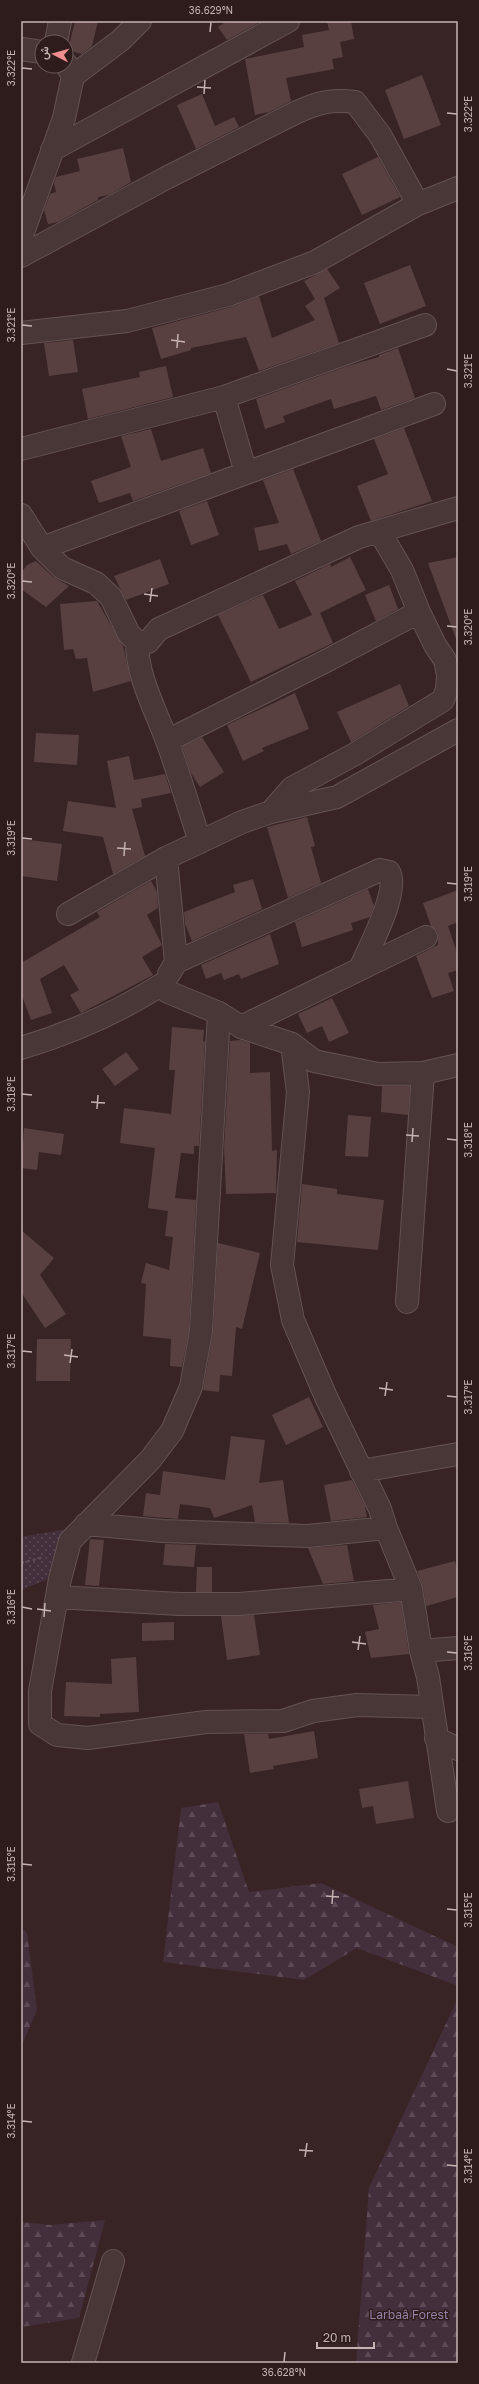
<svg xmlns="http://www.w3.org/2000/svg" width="479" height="2384" viewBox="0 0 479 2384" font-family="'Golos Text',Vazirmatn,sans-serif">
	<defs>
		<pattern id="grass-dots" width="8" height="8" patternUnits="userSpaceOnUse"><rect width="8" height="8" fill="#432e3c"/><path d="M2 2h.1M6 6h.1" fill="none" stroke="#5d4a56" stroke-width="1.8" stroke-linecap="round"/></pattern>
		<pattern id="forest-firs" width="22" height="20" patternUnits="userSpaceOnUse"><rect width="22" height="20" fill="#432e3c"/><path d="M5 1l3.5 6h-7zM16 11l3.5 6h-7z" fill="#5d4a56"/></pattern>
	</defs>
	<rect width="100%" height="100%" fill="#392425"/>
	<!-- grass -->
	<path fill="url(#grass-dots)" d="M67,1529L53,1577L21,1590V1537Z"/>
	<!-- forest -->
	<path fill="url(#forest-firs)" d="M218,1802L249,1892L321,1883L458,1947V1986L357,1948L304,1980L163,1962L181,1808Z
		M21,1927L27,1933L37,2010L21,2047Z
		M458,1998V2363H356L369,2188Z
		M105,2220L79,2318L21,2327V2222L50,2225Z"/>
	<!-- building -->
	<path fill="#584041" d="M75,21H98L92,46L82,54L68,50Z
		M227,21H262L227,40L218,27Z
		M327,21H351L354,39L340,42L343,57L332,59L334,69L286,78L291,101L269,112L255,115L245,59L304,47L302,35L329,30Z
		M422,75L441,125L404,139L385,90Z
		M202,94L215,126L234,117L239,127L196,149L177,105Z
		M123,148L131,182L109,195L98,197V200L58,222L48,224L44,210L50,194L56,192L54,183L56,177L80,171L77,159Z
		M378,157L400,197L362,215L342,174Z
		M410,265L426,306L380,324L364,283Z
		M327,269L340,288L324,298L339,343L259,371L246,337L191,348V350L161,359L152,328L231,307L259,296L272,338L315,320L305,306L315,299L304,281Z
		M73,340L78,372L49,376L44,343Z
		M398,348L415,398L381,410L376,396L334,409L331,399L283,416L285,422L265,429L256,399L347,366L379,357V355Z
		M166,366L173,397L88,419L82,389L140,377L139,372Z
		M404,428L432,501L371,521L357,486L388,474L374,439Z
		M151,429L161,461L203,448L211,473L133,501L130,493L99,503L91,481L131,467L121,436Z
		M293,469L321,541L291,554L287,544L259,551L254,528L279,523L263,480Z
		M207,501L219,535L191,545L179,511Z
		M350,557L366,590L320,613L333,643L251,682L218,615L263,595L279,629L312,615L295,581L330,564L331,567Z
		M458,557V638L456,639L428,563Z
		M160,559L169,584L126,600L114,576Z
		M36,561L53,577L69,586L46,607L21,589V573L27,565Z
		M389,585L398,609L376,621L365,595Z
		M97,601L123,646L131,681L93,692L87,658L76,659L73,649L64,650L60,604Z
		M400,684L409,706L351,742L337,712Z
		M295,693L309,729L262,748L264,751L243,761L227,725Z
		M36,733L79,735L77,765L34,762Z
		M202,737L224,772L200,787L191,773L182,747Z
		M129,756L134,780L165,774L171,793L141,799L142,807L132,809L145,856L113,874L103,837L63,831L68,801L116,808L107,761Z
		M307,817L315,846L311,847L321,883L288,898L267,827Z
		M21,839L62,844L57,881L21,876Z
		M253,879L262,909L192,941L185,924L184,912L235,892L233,885Z
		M151,881L157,892L158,908L147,915L162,945L142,957L153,975L81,1013L70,995L79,990L64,965L40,979L52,1013L31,1020L21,993V963L100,917L97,912Z
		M368,889L374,906L370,917L351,923L353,930L302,947L295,922Z
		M458,890V922L448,926L458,956V970L448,973L454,991L432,998L416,956L438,945V937L437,931L431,926L423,903Z
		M270,934L279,964L241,979L239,974L224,980L221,973L206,979L201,965Z
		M332,998L349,1033L329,1042L322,1026L307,1033L298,1014Z
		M172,1027L204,1030L203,1042L205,1041L199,1146H194V1154L181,1153L175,1198L196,1200L189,1330L182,1367L170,1366L171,1339L143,1336L146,1284L141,1283L146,1263L169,1270L173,1237L165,1236L168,1211L148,1208L155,1148L120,1143L124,1108L171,1114L175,1070H169Z
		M241,1040L250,1043V1073L270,1072L272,1151L277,1150L276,1193L226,1194L224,1148L230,1041Z
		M126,1052L139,1069L115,1086L102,1069Z
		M382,1086H410L408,1115L381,1112Z
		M348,1115L371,1117L368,1157L345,1156Z
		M24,1128L64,1134L61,1155L39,1152L37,1170L21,1168Z
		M302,1184L337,1189V1194L384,1200L378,1250L297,1242Z
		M21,1230L54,1258L40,1275L66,1314L45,1328L21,1292Z
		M218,1243L260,1253L242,1329L236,1327L232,1376L220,1375L219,1392L203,1390L213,1332Z
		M37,1339H71L70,1381H36Z
		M309,1397L323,1427L286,1445L272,1415Z
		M231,1436L265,1440L259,1483L283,1480L289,1523L255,1522L252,1505L214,1518L210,1508L180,1504L178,1519L143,1516L146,1493L160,1495L163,1471L225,1480Z
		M352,1480L365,1506L367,1517L331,1521L324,1485Z
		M90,1539L104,1540L99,1586L85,1585Z
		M165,1544L196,1545L194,1567L163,1565Z
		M347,1545L354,1581L323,1584L308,1548Z
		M455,1561L458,1572V1597L426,1606L423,1587L417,1571Z
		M197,1567H212V1592H196Z
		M401,1602L409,1654L371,1658L365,1632L379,1629L373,1605Z
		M254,1615L260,1655L227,1660L221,1616Z
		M174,1622V1640L142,1641V1623Z
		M136,1657L139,1712L100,1714V1717L64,1716L66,1682L112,1684L111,1659Z
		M314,1731L318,1758L273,1766L274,1769L250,1773L244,1734H268L269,1739Z
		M408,1781L414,1818L376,1824L373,1806L362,1808L359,1789Z"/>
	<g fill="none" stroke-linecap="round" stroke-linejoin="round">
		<defs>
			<path id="minor" d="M56,42L60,21
				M21,49L42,52
				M73,76L121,40L140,21
				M52,150L288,21
				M21,238L64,118L73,76L66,64
				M21,256L166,178L293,114C316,103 329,99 355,102L380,135L418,204
				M21,333L127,321L228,295L315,262L418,204L458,188
				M224,397L246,473
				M21,449L224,397L425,325
				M21,515L42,548L62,568L96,583L111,597L129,634L137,642H148L159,629L359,537L458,508
				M42,548L434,404
				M137,642C137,677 155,708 167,741C179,774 189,808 200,842
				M167,741L324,662L419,612L402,570L379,531
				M271,812L292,788L355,754L443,700L447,689L448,675L445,660L435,645L419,612
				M166,858L176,962L169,974
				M68,914L166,858L242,822L271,812L337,797L458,730
				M176,962L380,870L389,872C400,891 369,948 360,969
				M219,1013L201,1331L191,1387L172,1431L150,1460L70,1541L60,1579L40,1691V1724L57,1735L88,1738L206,1722L283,1721L313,1711L357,1705L432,1707
				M241,1027L426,937
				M292,1044L298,1092L282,1265L293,1320L326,1397L380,1509L386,1528L411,1589L421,1651L428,1677L448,1811
				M21,1048C71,1033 117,1013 161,985L168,992L219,1013L241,1027L292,1044L314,1061L378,1074L423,1073L458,1065
				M407,1302L423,1073
				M361,1471L458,1454
				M86,1524L163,1531L308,1536L386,1528
				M57,1597L179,1604H239L411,1589
				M421,1651L458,1648
				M436,1738L458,1749
				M83,2363L113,2261"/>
		</defs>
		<!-- minor casing -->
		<use href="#minor" stroke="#645253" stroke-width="24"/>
		<!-- path -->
		<path stroke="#5e4a54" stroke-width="2.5" stroke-dasharray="3 3" stroke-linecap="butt" d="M21,1563L44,1557"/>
		<!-- minor -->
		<use href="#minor" stroke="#493738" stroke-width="22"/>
	</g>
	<!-- ticks -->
	<path fill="none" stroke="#c5b2b3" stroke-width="1.5" d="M210,32L211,22M22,68L32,69M197,87L211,88M204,94L205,80M447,113L457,114M22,325L32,326M171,340L185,342M177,348L178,334M447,369L457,371M22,581L32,582M144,594L158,596M150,602L152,588M447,626L457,627M22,838L32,839M117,848L131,849M124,856L125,842M447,883L457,884M22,1094L32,1095M91,1102L105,1103M97,1109L98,1095M406,1135L419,1136M447,1139L457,1140M412,1142L413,1128M22,1351L32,1352M64,1355L78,1357M70,1363L72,1349M379,1388L393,1390M385,1396L387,1382M447,1396L457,1397M22,1607L32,1609M37,1609L51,1611M44,1617L45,1603M352,1642L366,1644M358,1650L360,1636M447,1652L457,1653M22,1864L32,1865M326,1896L339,1897M332,1904L333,1890M447,1909L457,1910M22,2121L32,2122M299,2150L313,2151M305,2157L307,2143M447,2165L457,2166M284,2362L285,2352"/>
	<g text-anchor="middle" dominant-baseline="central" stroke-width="3" stroke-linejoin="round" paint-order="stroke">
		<!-- park labels -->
		<g font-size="12" fill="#9681a4" stroke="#2e1c1d">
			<text x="409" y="2314">Larbaâ Forest</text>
		</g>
	</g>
	<!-- border -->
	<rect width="479" height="2384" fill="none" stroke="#2e1c1d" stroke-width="44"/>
	<!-- north arrow -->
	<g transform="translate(54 54) rotate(276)"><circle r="19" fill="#2e1c1d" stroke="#6a5859"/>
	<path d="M0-3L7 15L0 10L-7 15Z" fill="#f08d8f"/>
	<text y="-6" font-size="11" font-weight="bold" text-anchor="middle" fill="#c5b2b3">ش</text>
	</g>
	<!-- scale -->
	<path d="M317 2342v6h57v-6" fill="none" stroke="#c5b2b3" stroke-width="2"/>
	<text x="323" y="2342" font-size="12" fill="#c5b2b3" stroke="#2e1c1d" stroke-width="3" paint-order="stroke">20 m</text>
	<rect x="22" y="22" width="435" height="2340" fill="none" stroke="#c5b2b3" stroke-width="1.5"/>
	<g font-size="10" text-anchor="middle" fill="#c5b2b3">
		<text x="211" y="14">36.629°N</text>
		<text transform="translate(11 68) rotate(-90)" y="4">3.322°E</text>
		<text transform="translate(468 114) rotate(-90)" y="4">3.322°E</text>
		<text transform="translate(11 325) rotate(-90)" y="4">3.321°E</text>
		<text transform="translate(468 371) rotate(-90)" y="4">3.321°E</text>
		<text transform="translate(11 581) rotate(-90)" y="4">3.320°E</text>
		<text transform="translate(468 627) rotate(-90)" y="4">3.320°E</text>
		<text transform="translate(11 838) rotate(-90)" y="4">3.319°E</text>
		<text transform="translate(468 884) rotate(-90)" y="4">3.319°E</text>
		<text transform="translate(11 1094) rotate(-90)" y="4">3.318°E</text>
		<text transform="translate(468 1140) rotate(-90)" y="4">3.318°E</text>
		<text transform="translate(11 1351) rotate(-90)" y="4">3.317°E</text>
		<text transform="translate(468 1397) rotate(-90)" y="4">3.317°E</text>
		<text transform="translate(11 1607) rotate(-90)" y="4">3.316°E</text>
		<text transform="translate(468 1653) rotate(-90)" y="4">3.316°E</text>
		<text transform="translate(11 1864) rotate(-90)" y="4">3.315°E</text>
		<text transform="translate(468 1910) rotate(-90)" y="4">3.315°E</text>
		<text transform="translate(11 2121) rotate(-90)" y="4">3.314°E</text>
		<text transform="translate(468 2166) rotate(-90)" y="4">3.314°E</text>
		<text x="284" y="2376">36.628°N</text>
	</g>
</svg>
